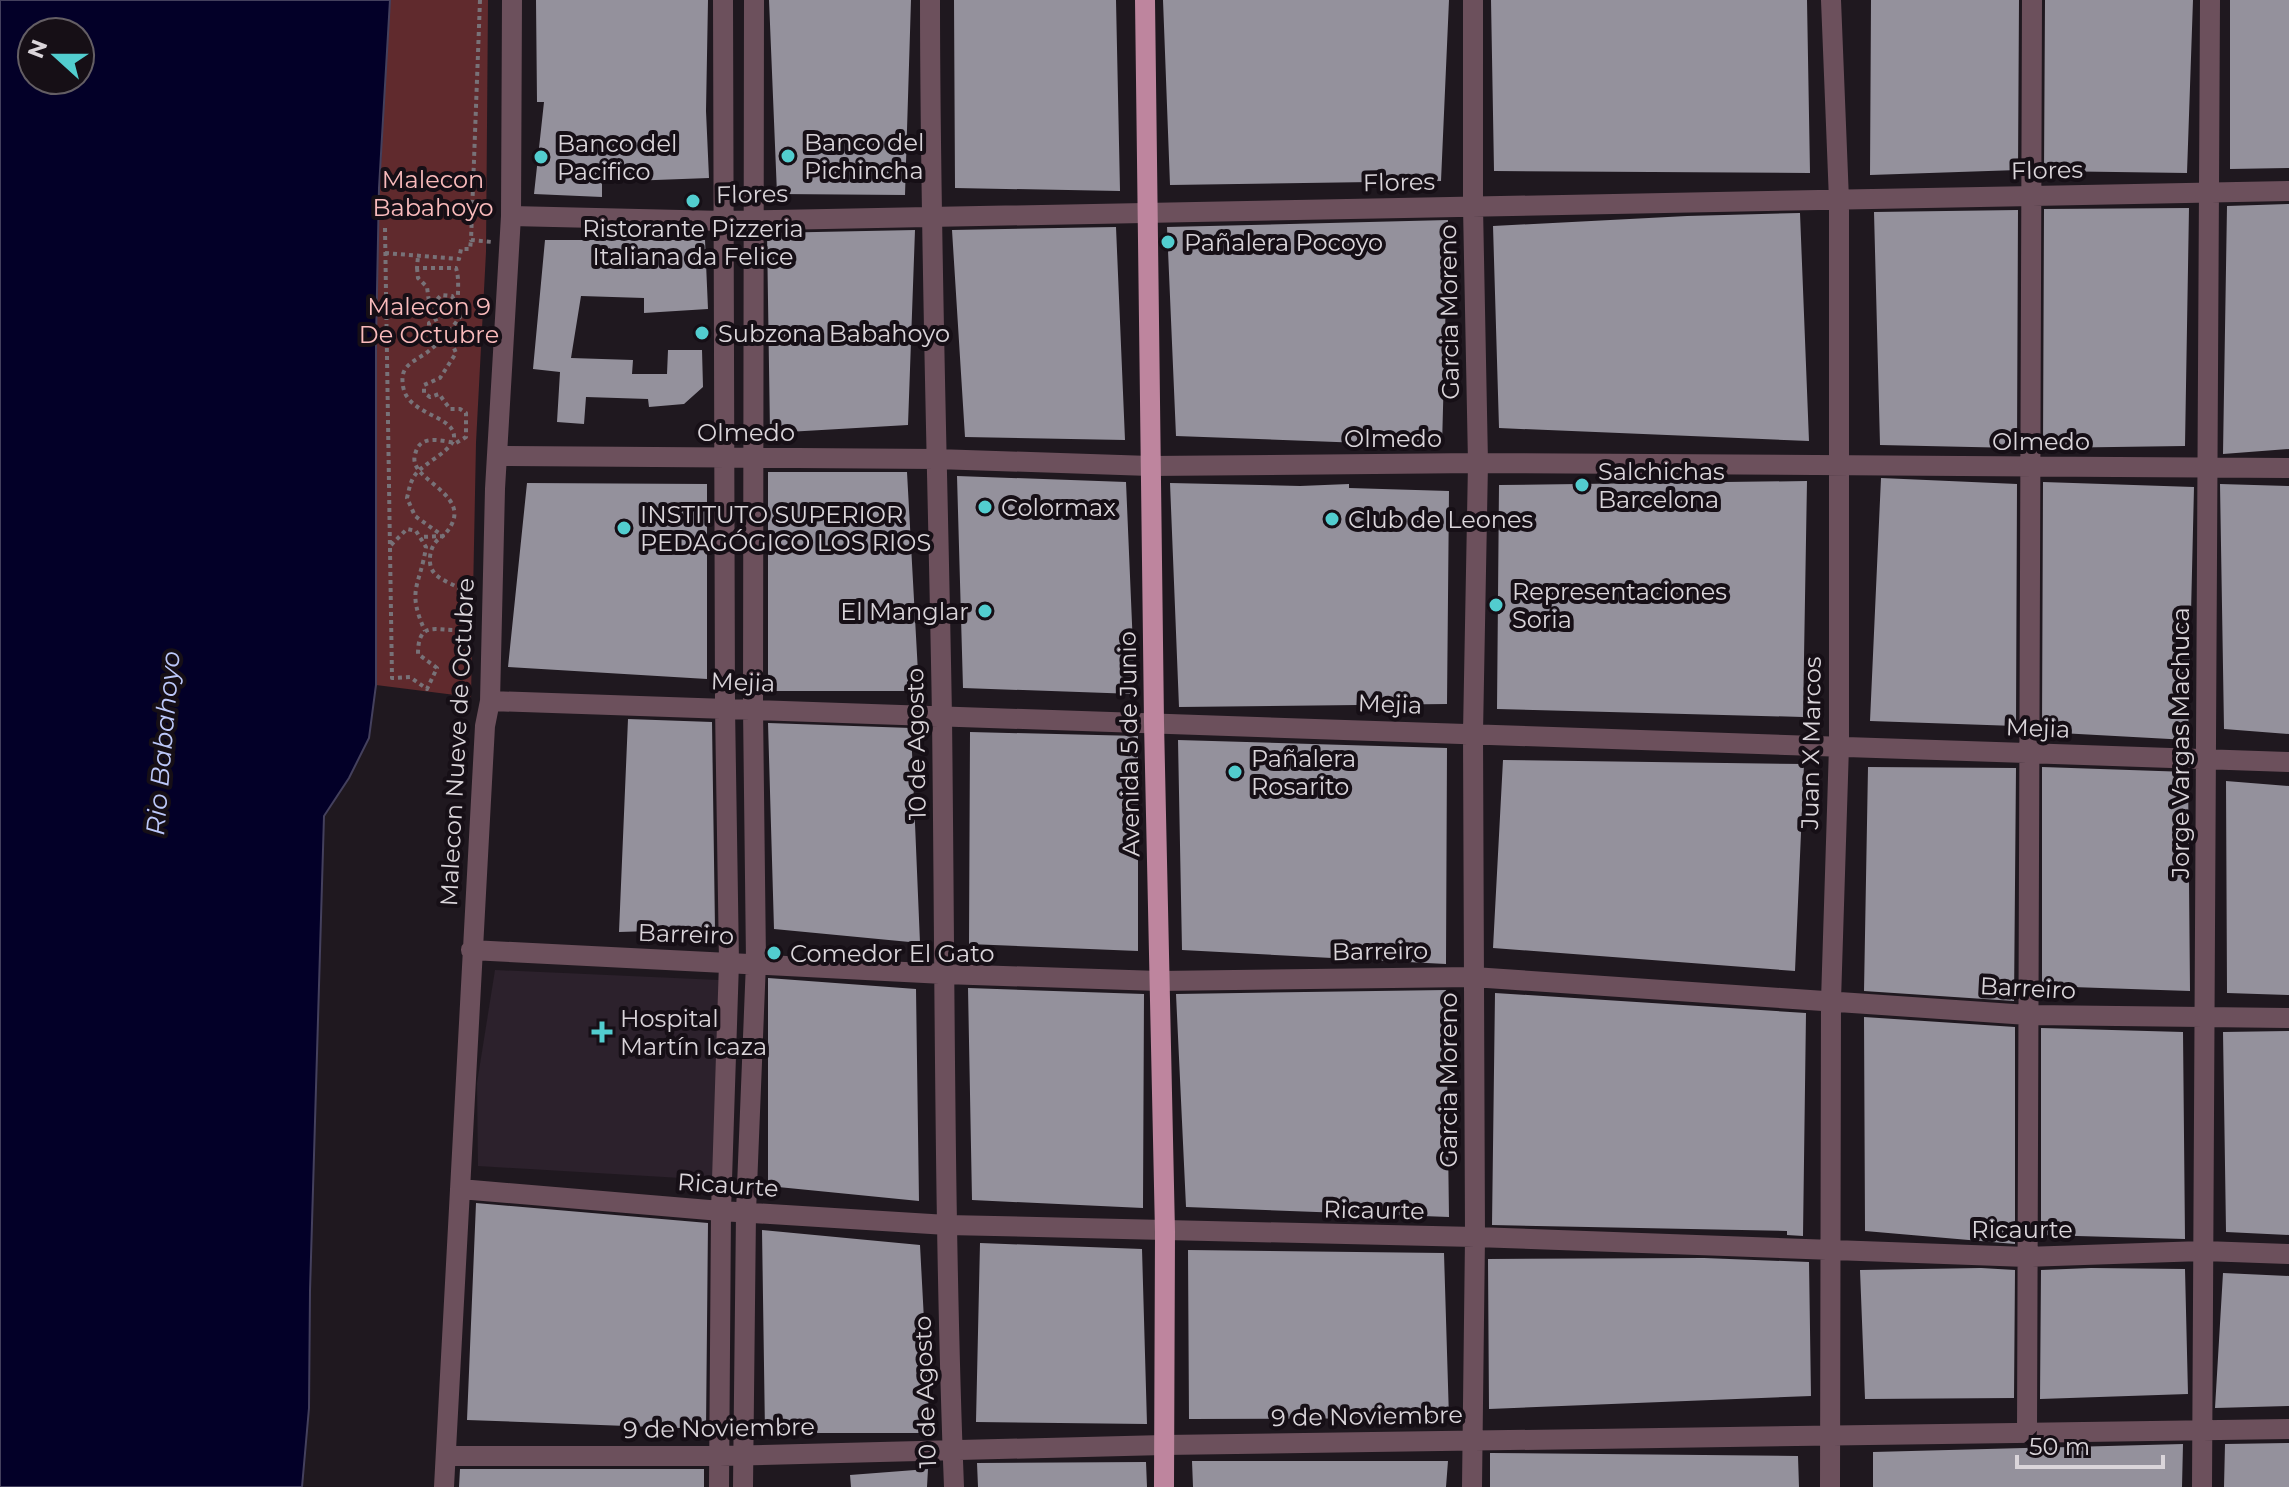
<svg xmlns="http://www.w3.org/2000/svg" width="2289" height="1487" viewBox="0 0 2289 1487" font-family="Montserrat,sans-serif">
	<rect width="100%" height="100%" fill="#1f181f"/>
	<!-- built -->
	<path fill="#2c212c" d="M495,970L719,980L715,1180L478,1166L477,1083Z"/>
	<!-- green -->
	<path fill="#602a2d" d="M390,0H488L486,252L476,443L471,697L376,685V253Z"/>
	<!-- water -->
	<path fill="#030028" stroke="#44405d" stroke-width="2" fill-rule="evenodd" d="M0,0H390L379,188L376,342V685L369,738L349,778L324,816L310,1291L309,1408L302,1487H0ZM32,32H80V80H32Z"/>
	<!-- building -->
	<path fill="#94919c" d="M536,0H708L706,111L709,178L602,182V197L534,194L544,102H537Z
		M769,0H911L905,195L777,194Z
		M954,0H1116L1120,191L955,188Z
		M1163,0H1449L1441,181L1170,185Z
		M1491,0H1807L1810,173L1494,171Z
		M1871,0H2019L2018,170L1870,175Z
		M2045,0H2193L2187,173L2044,171Z
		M2230,0H2289V168L2230,169Z
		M2289,204V449L2223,454L2227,206Z
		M2189,208L2185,446L2043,448L2044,209Z
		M2018,210L2017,448L1880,445L1874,212Z
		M1800,213L1809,441L1499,428L1493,226L1687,216Z
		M1448,220L1442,446L1176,436L1167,227Z
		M1116,227L1125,440L965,437L952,230Z
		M915,230L908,425L770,433L767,233Z
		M545,240H705L708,309L644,313V298L581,296L571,358L633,360L632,374H667L668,350H702L703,387L684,404L649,407L648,399L586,397L584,424L557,422L560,372L533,369Z
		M768,472H907L919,691H768Z
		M957,476L1126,482L1135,694L963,688Z
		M1881,478L2017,484L2016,726L1870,721Z
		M1807,481L1803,717L1497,709L1499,485Z
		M2043,482L2194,487L2188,740L2042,732Z
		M527,483L707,484V679L508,667Z
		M1170,483L1300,486L1349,484V488L1449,491L1447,704L1179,707Z
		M2220,484L2289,486V734L2224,729Z
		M628,719L712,722L715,929L619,932Z
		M768,723L911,728L920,943L774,929Z
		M970,732L1138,736V951L969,944Z
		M1178,740L1447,748L1446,964L1182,950Z
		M1503,760L1804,764L1795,971L1493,948Z
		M1868,767L2016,768L2014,1001L1864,991Z
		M2042,767L2188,772L2190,991L2042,986Z
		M2226,781L2289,786V995L2227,993Z
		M768,978L916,989L919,1201L768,1186Z
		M968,988L1144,994L1143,1208L972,1200Z
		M1446,990L1449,1217L1186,1207L1176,994Z
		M1495,993L1806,1013L1803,1236L1787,1235V1231L1492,1225Z
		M1864,1017L2015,1027V1244L1865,1231Z
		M2041,1028L2183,1032L2185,1239L2041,1235Z
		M2289,1031V1235L2226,1232L2223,1032Z
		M476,1203L708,1223L706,1429L467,1420Z
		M762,1230L920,1245L930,1433H765Z
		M980,1243L1142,1249L1147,1424L976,1422Z
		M1188,1250L1444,1253L1449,1418L1189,1419Z
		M1704,1258L1809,1262L1811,1396L1489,1409L1488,1259Z
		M1981,1268L2015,1270L2014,1398L1865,1399L1860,1270Z
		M2091,1268L2185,1269L2188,1394L2040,1399L2041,1270Z
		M2223,1273L2289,1276V1406L2215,1408Z
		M2289,1443V1487H2224L2225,1444Z
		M2183,1444L2182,1487H1873V1452Z
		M1490,1453L1798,1456L1799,1487H1490Z
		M1192,1461H1448L1446,1487H1193Z
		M1146,1462L1147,1487H978L977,1463Z
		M460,1469H704V1487H459Z
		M928,1469L927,1487H851L850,1475Z"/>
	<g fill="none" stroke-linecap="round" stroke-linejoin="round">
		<!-- path -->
		<path stroke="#787278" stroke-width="4" stroke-dasharray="4 4" stroke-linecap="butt" d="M480,0L471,240L492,242
			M385,228L392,678L410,677L427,689L437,668L418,654C418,620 436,631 459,630C466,622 469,618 469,607C470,578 427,588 430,557C431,547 435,541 443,536L415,516L407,498C409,490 410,482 415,475C423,463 455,450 454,436C453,415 407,415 403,386C402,380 402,373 406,368C412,360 424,356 431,349C443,340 451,329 460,317C455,300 461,284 456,268H417L418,256
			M385,253L459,259L461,249H470L471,240
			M417,268L418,278L427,287L429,302L434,303L441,295L452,296L454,300L449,313L429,323V328L451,341L456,353L440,378L424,385V393L430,397L439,394L450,409H460L466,413V437L456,443C442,441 419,433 415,455C413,461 416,467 420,472C439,491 472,506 443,536L421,537
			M391,545L407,529L416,531L426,547C420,587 406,589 425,631"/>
		<!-- street -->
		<path stroke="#6c505c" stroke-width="20" d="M930,0C930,239 938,478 942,717C945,974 944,1231 954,1487
			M511,216L724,221L2289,191
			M498,456L936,459L1150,466L1478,463L2289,468
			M490,701L2289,762
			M471,950L944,974L1159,981L1473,977L2028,1015L2289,1018
			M460,1189L721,1211L947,1225L1475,1237L2027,1257L2203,1251L2289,1254
			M2027,1432L2032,0
			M446,1456H719L1164,1445L2289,1429
			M444,1487L485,726L490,701L495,489L511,216L512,0
			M719,1487L721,1211L729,962L725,707L723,0
			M743,1487L746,1212L756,962L753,708L754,0
			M1472,1487L1475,1237L1473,733L1478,463L1473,207V0
			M1830,1487L1831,1001L1839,746V200L1831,0
			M2202,1487L2210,0"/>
		<!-- primary -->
		<path stroke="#be859e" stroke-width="20" d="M1145,0L1154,722L1165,1232L1164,1487"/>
	</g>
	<!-- markers -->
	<g fill="#52cdcf" stroke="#160f16" stroke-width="3">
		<circle cx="788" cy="156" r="8"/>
		<circle cx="541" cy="157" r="8"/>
		<circle cx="693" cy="201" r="8"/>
		<circle cx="1168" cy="242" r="8"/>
		<circle cx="702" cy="333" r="8"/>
		<circle cx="1582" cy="485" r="8"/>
		<circle cx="985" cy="507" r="8"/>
		<circle cx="1332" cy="519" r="8"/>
		<circle cx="624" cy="528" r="8"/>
		<circle cx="1496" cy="605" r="8"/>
		<circle cx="985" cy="611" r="8"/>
		<circle cx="1235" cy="772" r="8"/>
		<circle cx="774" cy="953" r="8"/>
		<path d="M598 1020h8v8h8v8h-8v8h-8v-8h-8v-8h8z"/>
	</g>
	<g text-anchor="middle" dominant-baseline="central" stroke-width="8" stroke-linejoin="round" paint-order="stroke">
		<!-- poi labels -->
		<g font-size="24" fill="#dad5da" stroke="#160f16" text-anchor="start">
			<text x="804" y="142">Banco del<tspan x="804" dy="28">Pichincha</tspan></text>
			<text x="557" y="143">Banco del<tspan x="557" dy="28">Pacifico</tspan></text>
			<text x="693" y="228" text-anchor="middle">Ristorante Pizzeria<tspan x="693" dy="28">Italiana da Felice</tspan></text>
			<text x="1184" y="242">Pañalera Pocoyo</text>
			<text x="718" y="333">Subzona Babahoyo</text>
			<text x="1598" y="471">Salchichas<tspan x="1598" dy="28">Barcelona</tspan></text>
			<text x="1001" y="507">Colormax</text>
			<text x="640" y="514">INSTITUTO SUPERIOR<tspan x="640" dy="28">PEDAGÓGICO LOS RIOS</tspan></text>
			<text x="1348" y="519">Club de Leones</text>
			<text x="1512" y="591">Representaciones<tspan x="1512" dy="28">Soria</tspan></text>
			<text x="969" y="611" text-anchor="end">El Manglar</text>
			<text x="1251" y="758">Pañalera<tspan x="1251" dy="28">Rosarito</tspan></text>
			<text x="790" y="953">Comedor El Gato</text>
			<text x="620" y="1018">Hospital<tspan x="620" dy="28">Martín Icaza</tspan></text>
		</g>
		<!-- street labels -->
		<g font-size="24" fill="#dad5da" stroke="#160f16">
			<text transform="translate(2047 170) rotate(-1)">Flores</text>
			<text transform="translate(1399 182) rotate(-1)">Flores</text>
			<text transform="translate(752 194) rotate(-1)">Flores</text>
			<text transform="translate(1449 312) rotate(-91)">Garcia Moreno</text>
			<text x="746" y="432">Olmedo</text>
			<text x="1393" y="438">Olmedo</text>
			<text x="2041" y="441">Olmedo</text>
			<text transform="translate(743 682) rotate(2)">Mejia</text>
			<text transform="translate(1390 704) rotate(2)">Mejia</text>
			<text transform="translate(2038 728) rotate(2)">Mejia</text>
			<text transform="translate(457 742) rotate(-87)">Malecon Nueve de Octubre</text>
			<text transform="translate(1811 743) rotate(-89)">Juan X Marcos</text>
			<text transform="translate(2180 743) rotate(-90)">Jorge Vargas Machuca</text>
			<text transform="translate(916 744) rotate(-91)">10 de Agosto</text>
			<text transform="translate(1129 744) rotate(-91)">Avenida 5 de Junio</text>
			<text transform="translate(686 934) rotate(2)">Barreiro</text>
			<text transform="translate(1380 951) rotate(-1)">Barreiro</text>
			<text transform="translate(2028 988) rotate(3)">Barreiro</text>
			<text transform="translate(1448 1080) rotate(-90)">Garcia Moreno</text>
			<text transform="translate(728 1185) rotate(4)">Ricaurte</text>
			<text transform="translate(1374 1210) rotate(1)">Ricaurte</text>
			<text x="2022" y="1229">Ricaurte</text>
			<text transform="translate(925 1392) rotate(-92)">10 de Agosto</text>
			<text transform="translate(1367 1416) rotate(-1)">9 de Noviembre</text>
			<text transform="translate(719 1428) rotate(-1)">9 de Noviembre</text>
		</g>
		<!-- park labels -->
		<g font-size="24" fill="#fabbbc" stroke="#160f16">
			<text x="433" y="179">Malecon<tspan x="433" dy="28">Babahoyo</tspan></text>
			<text x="429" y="306">Malecon 9<tspan x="429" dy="28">De Octubre</tspan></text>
		</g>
		<!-- water labels -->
		<g font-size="26" font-style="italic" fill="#bcc8fa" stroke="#160f16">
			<text transform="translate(163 743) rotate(-85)">Rio Babahoyo</text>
		</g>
	</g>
	<!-- north arrow -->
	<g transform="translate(56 56) rotate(291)"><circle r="38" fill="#160f16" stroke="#645e64" stroke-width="2"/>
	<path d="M0-6L14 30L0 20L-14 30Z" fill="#52cdcf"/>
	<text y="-12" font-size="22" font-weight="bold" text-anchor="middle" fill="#dad5da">N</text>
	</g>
	<!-- scale -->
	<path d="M2017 1455v12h146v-12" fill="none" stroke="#dad5da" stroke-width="4"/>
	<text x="2029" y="1455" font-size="24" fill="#dad5da" stroke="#160f16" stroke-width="6" paint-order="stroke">50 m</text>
</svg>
